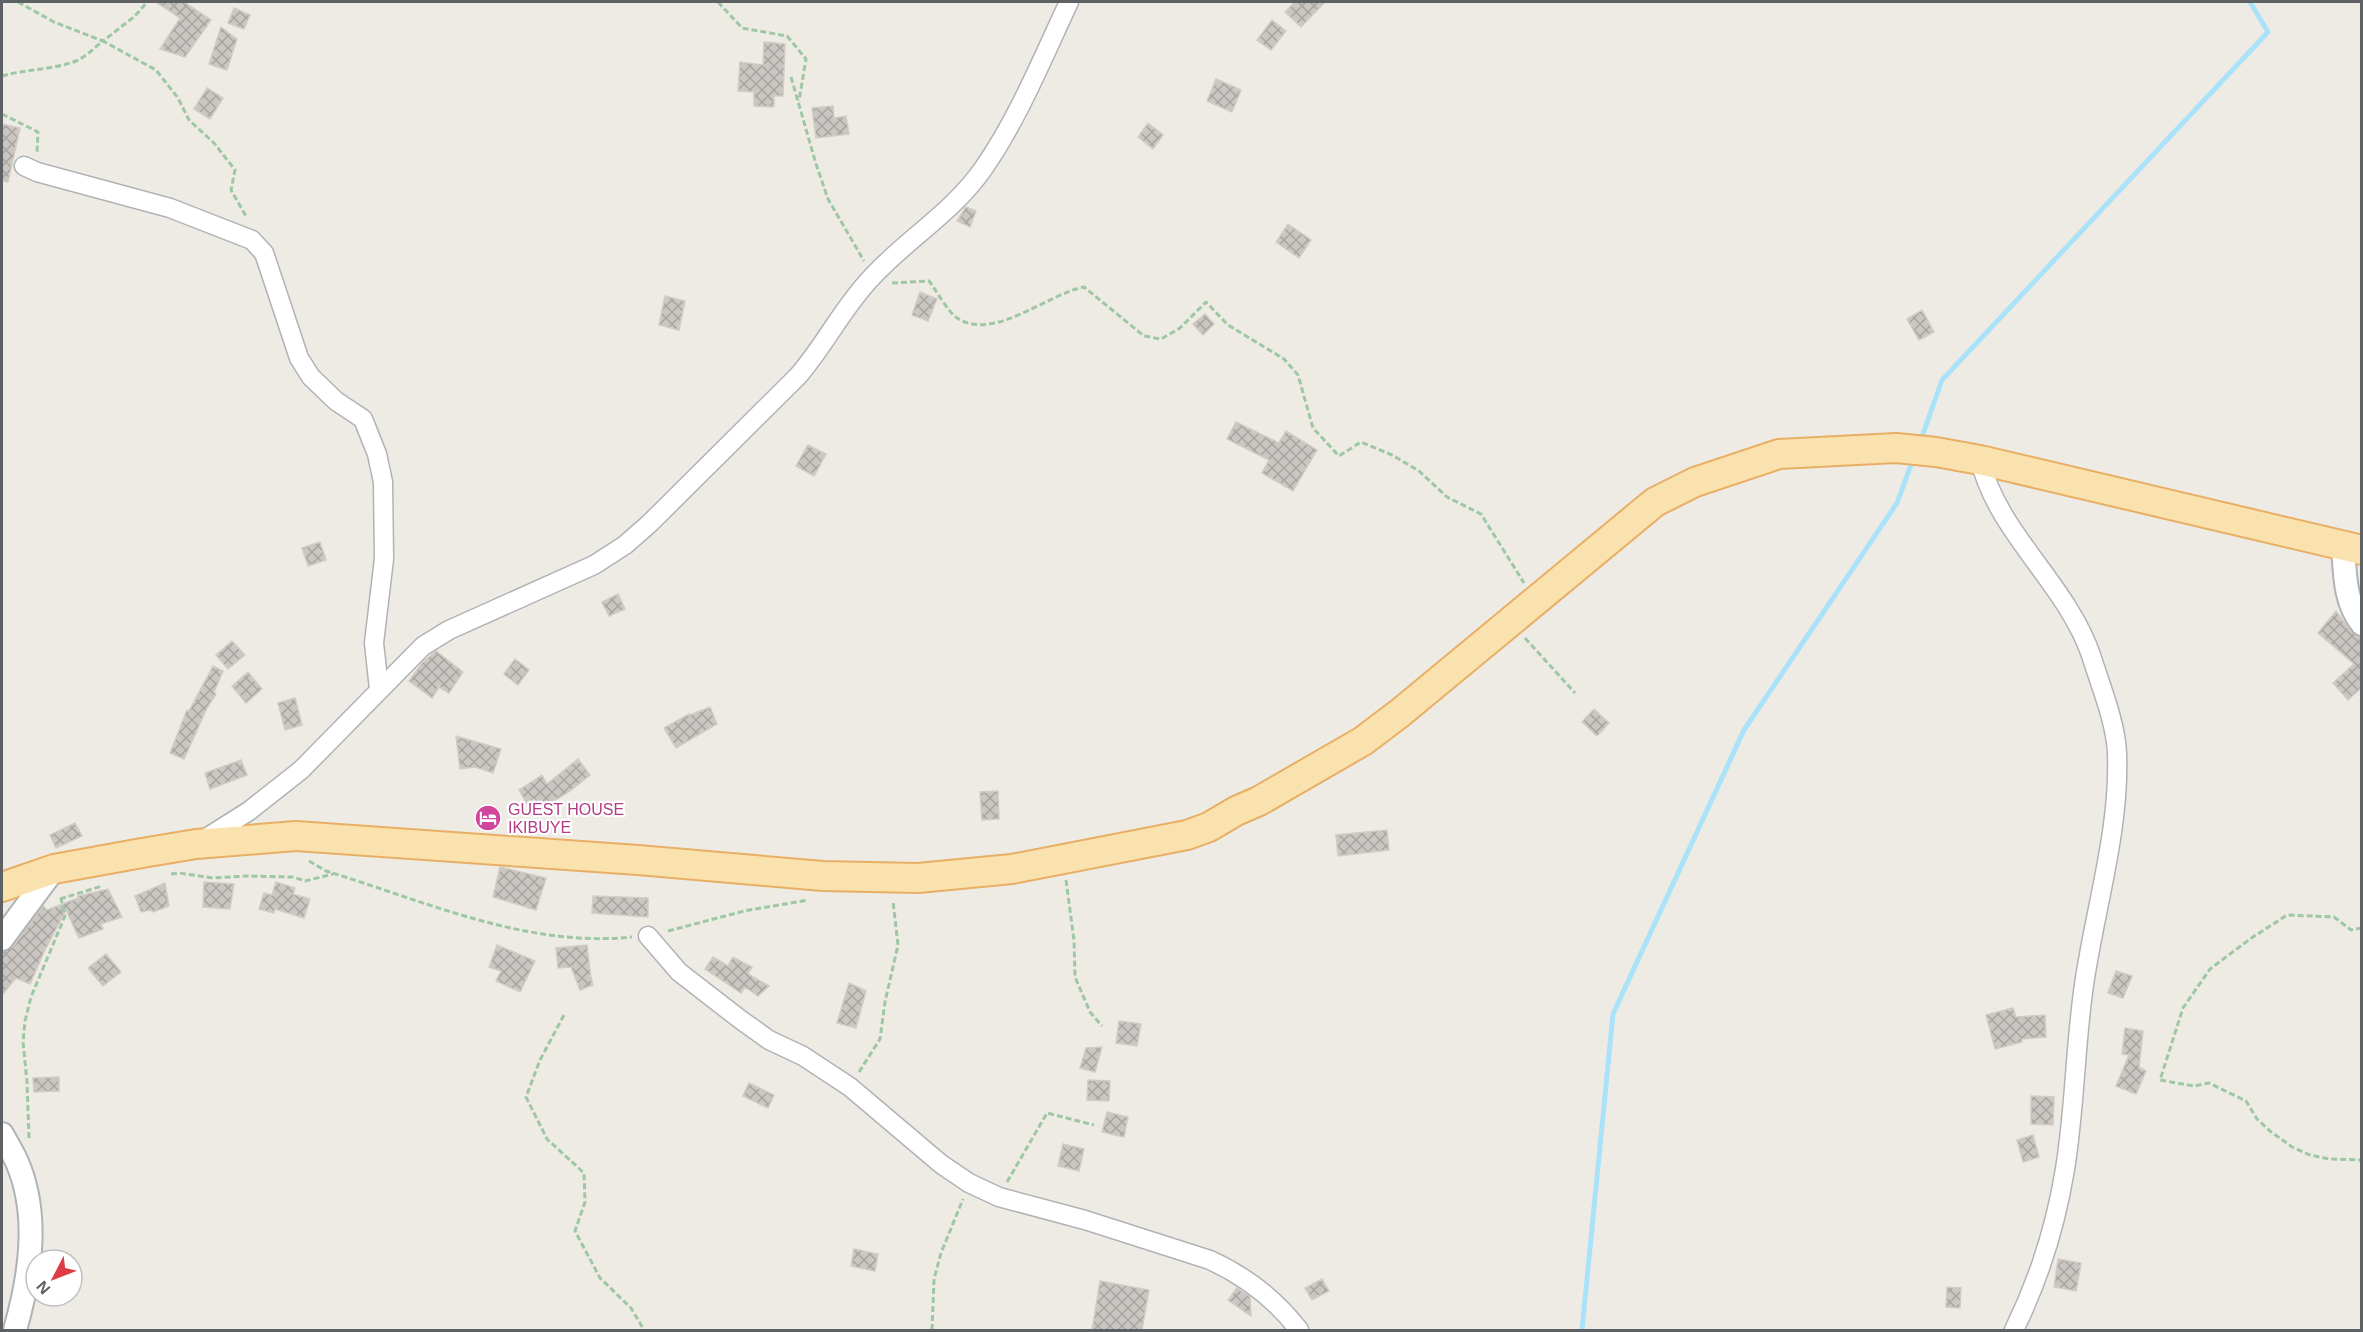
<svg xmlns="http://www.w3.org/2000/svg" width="2363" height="1332" viewBox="0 0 2363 1332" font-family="Arial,sans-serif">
	<defs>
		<pattern id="building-cross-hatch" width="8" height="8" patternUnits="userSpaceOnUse" patternTransform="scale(1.5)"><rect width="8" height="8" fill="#cac6c2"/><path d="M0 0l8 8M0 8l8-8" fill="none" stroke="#a7a4a1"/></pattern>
	</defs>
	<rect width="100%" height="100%" fill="#eeebe5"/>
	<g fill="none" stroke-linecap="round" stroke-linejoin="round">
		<!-- stream -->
		<path stroke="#aae3f9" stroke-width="5" d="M1923,434L1942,380L2268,32L2250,2
			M1582,1330L1613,1014L1744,730L1897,503L1911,465"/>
	</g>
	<!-- building -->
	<path fill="url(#building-cross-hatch)" stroke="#d2ccc4" stroke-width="1.5" d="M156,2H184L211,20L185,57L160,49L180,18Z
		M1295,2H1325L1301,27L1285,12Z
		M234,8L250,15L244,29L228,23Z
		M1272,20L1286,31L1271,50L1257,40Z
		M221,27L237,39L227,70L209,64Z
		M764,42L785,44L783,96H774V107L754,106V92L738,91L740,62L763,65Z
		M1216,79L1241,90L1232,112L1207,101Z
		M207,88L223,98L210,119L194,109Z
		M833,106L834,118L846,116L849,134L816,138L812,108Z
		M1148,123L1163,135L1153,149L1138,137Z
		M2,124L20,128L8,182L2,181Z
		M966,207L976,211L970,227L957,221Z
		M1288,224L1311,240L1299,258L1276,242Z
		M920,292L937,299L928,321L912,315Z
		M665,296L685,301L679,330L659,325Z
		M1922,310L1934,332L1919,340L1907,319Z
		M1205,314L1214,324L1203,335L1193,324Z
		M1236,422L1279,443L1286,431L1317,450L1293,491L1262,473L1269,460L1227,439Z
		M808,445L826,454L814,476L796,466Z
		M320,542L326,560L308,566L302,548Z
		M618,594L625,609L609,616L602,602Z
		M2336,611L2351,632L2361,637V688L2348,700L2333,683L2354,664L2318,633Z
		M232,641L245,655L228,669L216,655Z
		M436,651L463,672L449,693L439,687L432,698L409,681L422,663Z
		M515,659L529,670L518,685L504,674Z
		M213,666L223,671L214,692L216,694L207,708L184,759L170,753L187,710L189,711Z
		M248,672L262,689L246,703L232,686Z
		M295,698L302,725L285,730L278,703Z
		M710,707L717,724L676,748L664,728L689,714L690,715Z
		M1594,709L1609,723L1597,736L1582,722Z
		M456,736L501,749L493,773L475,767L460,769Z
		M578,759L590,775L570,791L541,809L534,799L527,804L519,790L542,775L547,784Z
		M241,760L247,775L210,789L205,773Z
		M998,791L999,819L982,820L980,792Z
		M75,823L82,836L56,848L50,835Z
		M1387,830L1389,850L1338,856L1336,835Z
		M500,867L546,878L536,910L493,897Z
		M204,882L234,884L230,909L203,907Z
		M276,882L295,888L293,894L310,899L304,918L275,909L274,913L259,909L264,893L272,895Z
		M165,883L169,906L153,912L150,910L141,912L135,896Z
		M108,889L122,917L101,924L103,929L79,938L66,910L44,952L30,984L16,978L2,995V952L13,947L43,906L47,910L78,898V896Z
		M593,896L648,898V917L592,913Z
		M497,945L535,961L520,992L496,981L501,971L489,967Z
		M587,945L591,978L593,985L580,990L571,967L558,968L556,948Z
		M106,954L121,972L103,986L88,968Z
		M713,957L728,966L733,957L752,967L748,974L769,986L758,996L745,987L741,993L705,969Z
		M2116,971L2132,976L2123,998L2108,993Z
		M849,983L866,991L856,1028L837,1023Z
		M2013,1008L2016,1017L2045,1015L2046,1037L2022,1039V1042L1995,1049L1986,1015Z
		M1119,1021L1141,1024L1137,1046L1116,1043Z
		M2125,1028L2143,1031L2139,1067L2146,1071L2136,1094L2116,1086L2129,1055L2122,1054Z
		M1102,1047L1095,1072L1080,1068L1086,1048Z
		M59,1077V1091L34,1092L33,1078Z
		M1088,1080L1110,1081L1109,1101L1087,1100Z
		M749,1083L774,1095L768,1108L743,1096Z
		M2031,1096L2054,1097L2053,1125L2031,1124Z
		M1107,1112L1128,1117L1124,1137L1102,1132Z
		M2033,1135L2039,1157L2023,1162L2017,1140Z
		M1063,1144L1084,1149L1079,1171L1058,1166Z
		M854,1249L878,1254L875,1271L851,1266Z
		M2058,1259L2081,1263L2076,1291L2054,1287Z
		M1322,1279L1329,1291L1312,1300L1305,1288Z
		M1100,1281L1149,1290L1142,1330H1092Z
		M1947,1287L1961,1288L1960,1308L1946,1307Z
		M1237,1288L1250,1297L1251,1316L1228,1300Z"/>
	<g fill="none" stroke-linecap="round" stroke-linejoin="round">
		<defs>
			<path id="minor" d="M24,166L37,172L170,208L252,240L264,253L299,358L311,377L336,401L363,419L377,454L383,482L384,559L374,643L379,689
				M1980,460C1998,534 2066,583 2091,655C2100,684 2116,723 2117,753C2120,831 2095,908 2084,985C2075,1046 2075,1108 2065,1169C2056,1225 2039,1279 2014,1330
				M203,840L249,811L301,770L423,646L449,630L594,565L625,545L649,524L798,376C825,345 843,307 872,277C907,239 953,212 983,169C1018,119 1043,57 1069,2
				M648,936L679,972L741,1020L769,1040L803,1056L850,1087L941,1164L969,1183L999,1197L1085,1220L1210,1260C1245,1276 1276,1300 1299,1330"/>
			<path id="tertiary" d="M2343,546C2345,573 2344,601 2362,624
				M2,939L54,869
				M2,1134C7,1143 13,1153 17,1162C40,1215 30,1277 15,1330"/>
			<path id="primary" d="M2,887L54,869L142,853L196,844L296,836L638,860L823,876L918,878L1012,869L1187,835L1209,827L1236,811L1259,801L1363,741L1400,713L1655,502L1695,482L1779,454L1896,448L1936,452L1980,460L2362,550"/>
		</defs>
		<!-- minor casing -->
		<use href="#minor" stroke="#b0b3b6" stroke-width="21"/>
		<!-- tertiary casing -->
		<use href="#tertiary" stroke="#b0b3b6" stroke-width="26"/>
		<!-- primary casing -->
		<use href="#primary" stroke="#e8af64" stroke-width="32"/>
		<!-- path -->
		<path stroke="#9ec7a3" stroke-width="3" stroke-dasharray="6 3" stroke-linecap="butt" d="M18,2L54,22L103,41L135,16L147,2
			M718,2L742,28L787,36L806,59L799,101
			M2,76C26,69 52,70 76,61C86,57 95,47 103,41L156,70L178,98L189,120L214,143L235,170L231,190L247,218
			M791,77L816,164L828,199L864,261
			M2,114L38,132L37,153
			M892,283L929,281C936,290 948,312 957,318C994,342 1047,294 1084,287L1144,336L1161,339L1180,328L1206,302L1228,325L1284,359L1298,375L1313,428L1339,456L1361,442L1392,455L1419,471L1447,497L1481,514L1524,583
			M1525,638L1575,693
			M309,861L326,871C425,901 526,948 632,937
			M171,874L179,873L213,878L246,876L293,877L305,881L333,874
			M1066,880L1074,940L1075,977L1090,1012L1102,1026
			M60,899L102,886
			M2362,928L2351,930L2334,917L2287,915L2250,939L2210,969L2183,1008L2160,1080L2194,1086L2209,1083L2246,1101L2257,1119L2270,1131L2292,1147L2310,1155L2329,1159L2362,1160
			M668,931L744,911L808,900
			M564,1015L540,1060L526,1097L547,1139L584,1173L585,1202L575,1231L600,1278L631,1308L644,1330
			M859,1072L880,1039L885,1002L898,945L893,901
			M29,1138L27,1082L23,1042L25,1021L31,997L65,916L61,899
			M1007,1182L1047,1113L1094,1125
			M932,1330L934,1279L941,1253L963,1199"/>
		<!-- minor -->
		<use href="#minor" stroke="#fff" stroke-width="18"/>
		<!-- tertiary -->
		<use href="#tertiary" stroke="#fff" stroke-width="22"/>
		<!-- primary -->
		<use href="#primary" stroke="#fae2ae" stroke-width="28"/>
	</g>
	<!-- icons -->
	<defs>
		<symbol id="hotel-disc" viewBox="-11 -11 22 22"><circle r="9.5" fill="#d1479c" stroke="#fff"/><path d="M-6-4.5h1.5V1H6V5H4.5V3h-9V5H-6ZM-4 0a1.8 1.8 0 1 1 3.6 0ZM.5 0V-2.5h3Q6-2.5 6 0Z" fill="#fff"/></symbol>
	</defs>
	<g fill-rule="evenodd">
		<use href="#hotel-disc" x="473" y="803" width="30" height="30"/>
	</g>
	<g text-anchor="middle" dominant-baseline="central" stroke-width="4.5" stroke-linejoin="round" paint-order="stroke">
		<!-- hotel labels -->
		<g font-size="16" fill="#b23c85" stroke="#fff" text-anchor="start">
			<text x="508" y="809">GUEST HOUSE<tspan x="508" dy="18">IKIBUYE</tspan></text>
		</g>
	</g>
	<!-- border -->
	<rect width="2363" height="1332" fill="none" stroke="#5d6164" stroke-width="6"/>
	<!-- north arrow -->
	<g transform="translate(54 1278) rotate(228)"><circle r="28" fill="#ffffff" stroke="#bec0c1" stroke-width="1.5"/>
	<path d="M0-4.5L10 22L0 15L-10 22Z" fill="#de3b47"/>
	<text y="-9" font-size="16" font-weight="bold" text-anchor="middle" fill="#5d6164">N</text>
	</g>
</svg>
